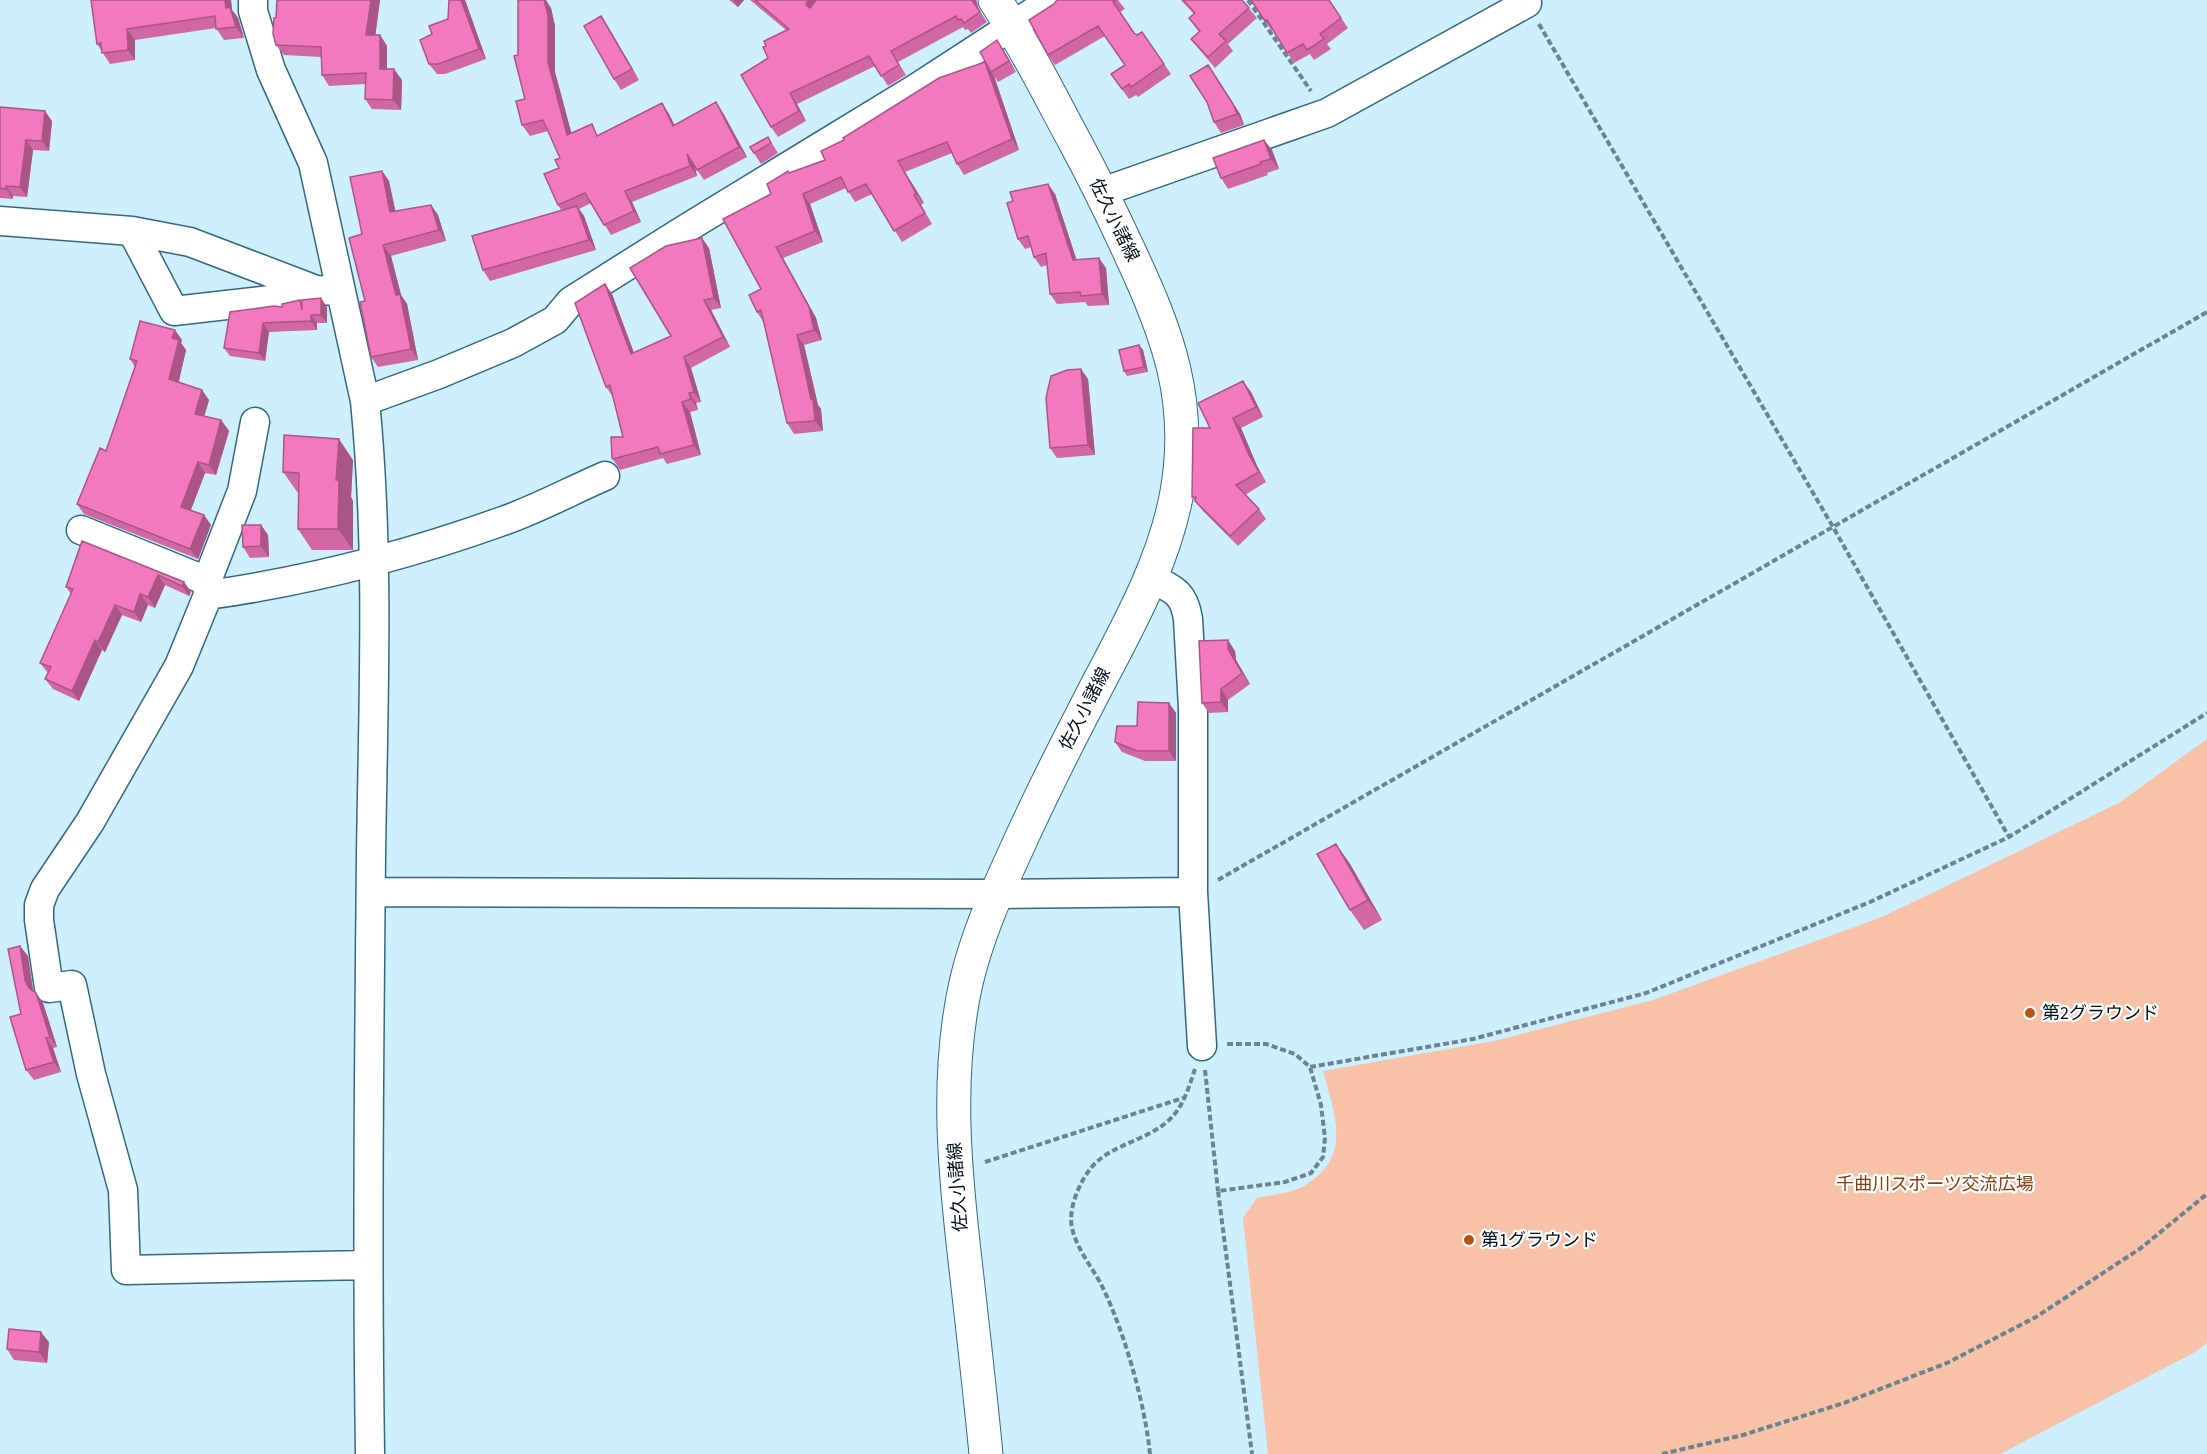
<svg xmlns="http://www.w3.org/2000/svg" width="2207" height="1454" viewBox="0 0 2207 1454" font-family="'Source Sans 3','Noto Sans JP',sans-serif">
	<rect width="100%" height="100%" fill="#cdeffe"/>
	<!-- green -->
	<path fill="#f7c2a8" d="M2207,739V1343L2195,1352L2000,1454H1268L1243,1218L1257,1198C1270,1195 1285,1194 1298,1189C1304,1187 1309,1182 1314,1179C1351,1152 1333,1108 1323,1071L1494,1041L1653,1000L1882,917L2119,803Z"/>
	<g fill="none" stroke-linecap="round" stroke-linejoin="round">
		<defs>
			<path id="minor" d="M253,0V11L271,70L313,163L365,401C380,553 373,705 371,856C369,1055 367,1255 370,1454
				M1102,192L1327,113L1527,3
				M0,221L132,231L190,242L316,290L341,291
				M132,231L174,311L270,300L316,290
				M365,401L439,374L513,343L555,320L571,301L687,228L915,89L1052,0
				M81,530L207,581
				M1150,578C1173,589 1184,592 1188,619L1193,708V892L1202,1046
				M208,595L207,581L242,491L255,422
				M371,892L996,894L1193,892
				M367,1265L126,1270L123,1190L91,1074L72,985L49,988L39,920V905L45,889L90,822L179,666L208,595C308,581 405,556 500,522C536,510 570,491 605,476"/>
			<path id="primary" d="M986,1454C980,1392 973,1331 966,1269C955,1175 945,1077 966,983C976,940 993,900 1012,859C1034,810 1058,761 1083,713C1118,643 1163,571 1177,492C1193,401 1168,334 1130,253C1113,216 1095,179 1075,142C1049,94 1025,45 995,0"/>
		</defs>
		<!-- minor casing -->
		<use href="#minor" stroke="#32697f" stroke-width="31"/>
		<!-- primary casing -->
		<use href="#primary" stroke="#32697f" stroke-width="35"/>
		<!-- path -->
		<path stroke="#6b8490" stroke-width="4" stroke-dasharray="6 3" stroke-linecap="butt" d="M1248,0L1311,91
			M1539,24L1833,527L2009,837
			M1218,880L2207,312
			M1227,1044H1266L1295,1054L1310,1067L1321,1105L1325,1138L1323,1157L1311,1173L1285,1182L1218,1191L1252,1454
			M1310,1067L1473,1039L1646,993L1870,902L2009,837L2207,713
			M1205,1070L1218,1191
			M985,1162L1183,1098
			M1150,1454C1145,1404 1125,1334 1103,1288C1093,1268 1077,1250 1072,1228C1068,1210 1078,1186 1088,1172C1106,1145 1145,1142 1168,1121C1183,1108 1189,1087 1195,1069
			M1662,1454L1743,1435L1844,1403L1947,1363L2036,1317L2141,1248L2207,1194"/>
		<!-- minor -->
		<use href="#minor" stroke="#fff" stroke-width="28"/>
		<!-- primary -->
		<use href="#primary" stroke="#fff" stroke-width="33"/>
	</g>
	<!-- wall -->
	<path fill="#d168a3" d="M91,0H231L232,10L238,18L244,38L224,40L216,28L135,40V60L110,64L97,44Z
		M277,0H380L375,35H380L387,46V69L402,80L401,110L372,109L365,99V84L329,86L322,75L321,57L284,55L276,45Z
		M449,0H465L486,59L445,74H437L429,64L432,34L448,19Z
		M729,0H744L738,7Z
		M750,0H976L979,10L987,22L971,33L968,29L965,30L963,27L898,62L906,75L888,86L875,66L797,104L806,121L778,137L771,127L768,58L766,46L786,30Z
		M1057,0H1118L1125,9L1120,12L1134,33L1137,35L1142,32L1171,74L1138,97L1136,95L1129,99L1111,74L1125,65L1105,36L1055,65L1048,55L1054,4Z
		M1181,0H1242L1257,18L1228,44L1233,51L1215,68L1199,49L1191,39L1199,32L1189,18L1194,14Z
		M1251,0H1329L1348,28L1327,44L1331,49L1314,60L1310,54L1294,63L1273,30L1272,31Z
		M551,8L555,26V72L571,134L600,135L662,103L669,114L674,125L723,113L747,157L704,180L695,167L697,176L632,202L641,222L611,235L591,203L579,209L584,216L596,250L490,281L483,270L561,210L558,205L560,158L548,131L530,136L522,125L525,99L518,55Z
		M608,27L639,80L621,90L614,79Z
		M997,40L1004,51L1016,72L998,82L994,76L1019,150L964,175L957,164L952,153L905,172L924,203L921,205L932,224L902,242L872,194L855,202L846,188L810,204L823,242L783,258L816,318L822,340L804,345L818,405L821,409L823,431L794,434L787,423L764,323L757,312L761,289L771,194L789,173L825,160L844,140L985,62Z
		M1215,75L1240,114L1244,125L1221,133L1214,122Z
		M0,107L52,121L49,151L33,150L27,197L13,196V199L0,198Z
		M768,137L778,153L761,164L754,153Z
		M1264,140L1272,150L1279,169L1267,173L1268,175L1228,189L1221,178Z
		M382,171L389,181L395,211L431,205L438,215L446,241L391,256L401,295L407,304L418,360L378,367L371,357L365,301L362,234Z
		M1055,194L1076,260L1106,268L1109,305L1088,306L1085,302L1057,304L1050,294L1047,265L1041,267L1034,257L1031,247L1025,249L1018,239Z
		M709,248L721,308L711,310L730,347L691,368L701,402L696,403L698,410L690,412L701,455L667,464L663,458L620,470L612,458L623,437L613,397L606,387L605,284L612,294L634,353L671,336Z
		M302,302L327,307V323H317V330L269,332L265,361L230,356L224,348L282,307Z
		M182,340L181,343L186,350L178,382L209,400L204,416L221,420L229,431L216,475L205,473L191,510L204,515L211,525L198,559L84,514L77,504L106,451L135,367L130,359Z
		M1139,345L1143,350L1148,372L1127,376L1124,371Z
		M1088,379L1095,455L1057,458L1050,448Z
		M1251,392L1263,417L1241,428L1257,466L1266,482L1245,495L1259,509L1266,519L1238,546L1203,511L1192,497L1210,428Z
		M353,460L351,497L353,501V550H312L298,529V493L283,472Z
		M261,525L268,535L269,557L250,558L243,547Z
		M82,541L184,582L191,592L189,596L165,585L155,608L148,605L141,622L122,615L105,652L102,650L79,701L53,689L45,679L48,673L40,663L71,594L66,587Z
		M1235,651L1236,660L1250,684L1228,700V712L1209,713L1202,703Z
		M1169,703L1176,713V761H1145L1122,752L1115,742Z
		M1336,844L1350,864L1382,920L1364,930L1350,910Z
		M28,956L33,990L36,993L43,1003L57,1047L53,1048L61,1072L34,1080L26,1070L21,1014Z
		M49,1342L47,1363L14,1360L7,1349Z"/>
	<!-- shaded-wall -->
	<path fill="#aa5585" d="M225,0H231L232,10L238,18L244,38L236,27L226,8Z
		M371,0H380L374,46L366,35Z
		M461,0H465L486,59L479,49Z
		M544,0H546L551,8L555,26V72L575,146L567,135L548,62Z
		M733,0H744L738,7Z
		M808,0H820L813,16L806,5Z
		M972,0H976L979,10L987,22Z
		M601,16L608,27L639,80L632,69Z
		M127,29L135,40V60L128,50Z
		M380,35L387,46V79L380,69Z
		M997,40L1004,51L1016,72L1009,61Z
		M985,62L994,76L1019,150L1012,139Z
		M394,69L402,80L401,110L393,100Z
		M1215,75L1240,114L1244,125L1237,114Z
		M790,93L797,104L806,121L799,111Z
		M716,102L723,113L747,157L739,147Z
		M662,103L669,114L680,136L673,126Z
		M45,111L52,121L49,151L42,141Z
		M26,140L33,150L27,197L20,187Z
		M1264,140L1272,150L1279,169L1271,159Z
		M687,154L694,164L697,176L690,166Z
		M898,161L905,172L924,203L916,193Z
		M382,171L389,181L398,223L390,212Z
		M1048,184L1055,194L1080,270L1073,260Z
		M6,186L13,196V199L6,189Z
		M625,191L632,202L641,222L634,211Z
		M803,194L810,204L823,242L815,231Z
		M431,205L438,215L446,241L439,230Z
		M577,206L584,216L596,250L589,240Z
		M702,238L709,248L721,308L714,298Z
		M383,245L391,256L401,295L407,304L418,360L411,349Z
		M776,247L783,258L816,318L822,340L814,330Z
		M1099,258L1106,268L1109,305L1102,294Z
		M605,284L612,294L638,364L631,354Z
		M321,298L327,307V323L321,315Z
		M704,300L711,310L730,347L723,337Z
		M311,315L317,323V330L311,321Z
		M263,323L269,332L265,361L259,353Z
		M175,330L182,340L181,343L186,350L177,390L169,379L172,338Z
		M797,335L804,345L818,405L821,409L823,431L815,421L811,399Z
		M1139,345L1143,350L1148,372L1144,367Z
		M684,357L691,368L701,402L694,392Z
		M1081,369L1088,379L1095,455L1088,445Z
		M1243,381L1251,392L1263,417L1256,407Z
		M202,390L209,400L202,424L195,414Z
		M689,393L696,403L698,410L691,399Z
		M682,402L690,412L701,455L694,445Z
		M1233,418L1241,428L1257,466L1266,482L1249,455Z
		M221,420L229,431L216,475L209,465Z
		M339,439L353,460L351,497L353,501V550L338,529L336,480Z
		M198,462L205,473L188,517L181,507Z
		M204,515L211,525L198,559L190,549Z
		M261,525L268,535L269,557L261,546Z
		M158,575L165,585L155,608L148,597Z
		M184,582L191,592L189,596L182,586Z
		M140,594L148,605L141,622L134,612Z
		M115,605L122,615L105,652L98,642Z
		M95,640L102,650L79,701L72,691Z
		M1228,640L1235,651L1236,660L1250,684L1242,673L1228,649Z
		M1221,689L1228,700V712L1221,702Z
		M1169,703L1176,713V761L1169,751Z
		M1336,844L1350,864L1382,920L1368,900Z
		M20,946L28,956L33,990L29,988L25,980Z
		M36,993L43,1003L57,1047L50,1037Z
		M46,1038L53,1048L61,1072L54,1062Z
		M41,1332L49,1342L47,1363L39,1352Z"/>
	<!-- building -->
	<path fill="#f379be" stroke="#aa5585" stroke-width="1.5" d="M91,0H225L226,8L230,7L236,27L216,29L215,16L127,29L128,50L102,53L101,43L97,44Z
		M277,0H371L366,35H380V69H394L393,100L365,99L366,73L322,75L321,47L276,45L273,34L274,18H276Z
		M449,0H461L479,49L438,64H429L420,40L432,34L429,26L448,19Z
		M518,0H544L548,15V62L567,135L592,124L597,136L662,103L673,126L716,102L739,147L697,170L687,154L690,166L625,191L634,211L604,225L585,193L558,205L544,174L559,168L555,160L560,158L543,120L522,125L516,101L525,99L514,56L518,55Z
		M755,0H808L806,5L810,8L816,0H972L980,12L964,23L961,19L958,20L956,16L891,51L899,65L881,76L869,56L790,93L799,111L771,127L741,75L768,58L763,47L766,46L764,41L789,29Z
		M1057,0H1116L1113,2L1134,33L1137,35L1142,32L1164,64L1131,87L1129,84L1122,89L1111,74L1125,65L1098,26L1048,55L1029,20L1054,4Z
		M1183,0H1242L1249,8L1219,34L1226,41L1208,57L1191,39L1200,31L1189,18L1195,13Z
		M1251,0H1329L1341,18L1320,34L1324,39L1307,50L1303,44L1287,53L1267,20L1265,21Z
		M601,16L632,69L614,79L584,26Z
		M997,40L1009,61L991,72L980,52Z
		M985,62L1012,139L957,164L947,142L898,161L916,193L914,195L925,213L894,231L866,184L848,192L841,177L803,194L815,231L776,247L809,307L814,330L797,335L811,399H813L815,421L787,423L761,310L757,312L749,295L761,289L723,219L771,194L767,184L788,171L789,173L825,160L821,151L844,140L843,138L939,78Z
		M1208,65L1233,104L1237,114L1214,122L1207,102L1190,76Z
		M0,107L45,111L42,141L26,140L20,187L6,186V189L0,188Z
		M768,137L771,143L754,153L750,147Z
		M1264,140L1271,159L1260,162L1261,164L1221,178L1213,158Z
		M382,171L390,212L431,205L439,230L383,245L396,295L400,294L411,349L371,357L360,302L365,301L349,238L362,234L350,177Z
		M1048,184L1073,260L1099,258L1102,294L1081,296L1080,292L1050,294L1046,253L1034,257L1028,236L1018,239L1007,203L1013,201L1010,192Z
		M577,206L589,240L483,270L472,236Z
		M702,238L714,298L704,300L723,337L684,357L694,392L689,393L691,399L682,402L694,445L660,454L658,447L613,459L612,458L611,437H623L610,385L606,387L575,303L605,284L631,354L671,336L630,268L666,246Z
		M321,298V315H311V321L263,323L259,353L224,348L230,312L274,306L282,307V304L300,300L302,310V300Z
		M140,321L175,330L172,338L179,340L169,379L202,390L195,414L221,420L209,465L198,462L181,507L204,515L190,549L77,504L100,448L106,451L137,361L130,359Z
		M1139,345L1144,367L1124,371L1119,350Z
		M1081,369L1088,445L1050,448L1046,398L1051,376L1067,370Z
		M1243,381L1256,407L1233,418L1249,455L1259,472L1236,485L1259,509L1230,536L1195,501L1196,497H1192L1193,428H1210L1198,403Z
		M284,435L339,439L336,480H339L338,529H298L299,473L283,472Z
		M242,525H261V546L243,547Z
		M82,541L184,582L182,586L158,575L148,597L140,594L134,612L115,605L98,642L95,640L72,691L45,679L51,667L40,663L73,589L66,587Z
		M1228,640V649L1242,673L1221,689V702L1202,703L1199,641Z
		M1138,702L1169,703V751H1137L1115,742L1117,726H1137Z
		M1336,844L1368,900L1350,910L1317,854Z
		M20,946L25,980L29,988L36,993L50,1037L46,1038L54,1062L26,1070L10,1017L21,1014L8,949Z
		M9,1329L41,1332L39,1352L7,1349Z"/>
	<!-- markers -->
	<g fill="#b75519" stroke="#fff" stroke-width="2">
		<circle cx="2030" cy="1013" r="6"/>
		<circle cx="1469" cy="1240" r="6"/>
	</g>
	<g text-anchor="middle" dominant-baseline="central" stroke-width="4.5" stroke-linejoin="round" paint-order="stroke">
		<!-- street labels -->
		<g font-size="18" fill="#000f18" stroke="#fff">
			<text transform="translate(1114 220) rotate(64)">佐久小諸線</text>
			<text transform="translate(1085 709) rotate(-63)">佐久小諸線</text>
			<text transform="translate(958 1187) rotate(-94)">佐久小諸線</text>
		</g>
		<!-- poi labels -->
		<g font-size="18" fill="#000f18" stroke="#fff" text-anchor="start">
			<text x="2042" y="1013">第2グラウンド</text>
			<text x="1481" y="1240">第1グラウンド</text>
		</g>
		<!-- park labels -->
		<g font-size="18" fill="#893c0b" stroke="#fff">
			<text x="1935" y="1184">千曲川スポーツ交流広場</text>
		</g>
	</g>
</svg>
